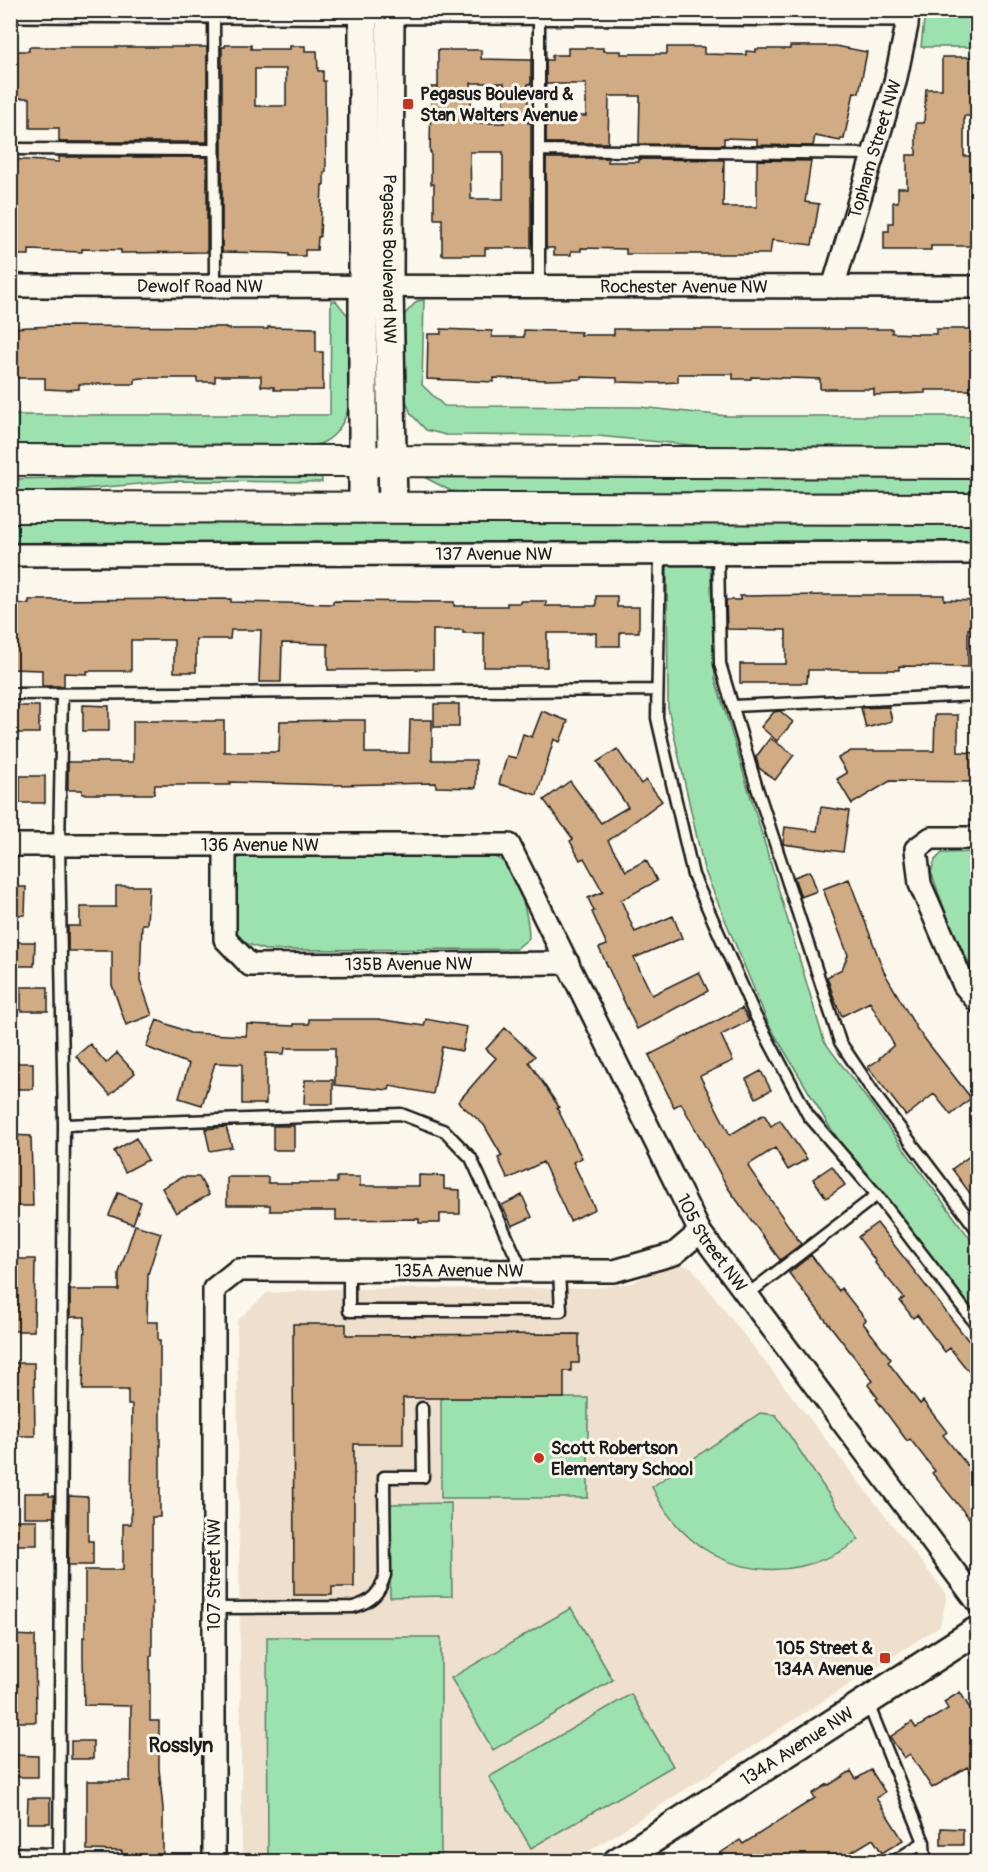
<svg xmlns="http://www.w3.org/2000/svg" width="988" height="1872" viewBox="0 0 988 1872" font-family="Pangolin,sans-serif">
	<rect width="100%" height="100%" fill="#fbf7ec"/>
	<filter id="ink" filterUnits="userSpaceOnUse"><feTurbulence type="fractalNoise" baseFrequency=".0167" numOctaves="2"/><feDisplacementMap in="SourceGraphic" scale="12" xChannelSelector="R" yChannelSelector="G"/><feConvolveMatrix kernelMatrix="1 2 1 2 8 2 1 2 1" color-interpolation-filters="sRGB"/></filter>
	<g filter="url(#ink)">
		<!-- built -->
		<path fill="#eee0cc" d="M670,1264L691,1267L947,1595L940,1626L574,1861H242L237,1321L267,1293L334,1289L594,1288L632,1283Z
			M199,1854V1862H11L10,1855Z"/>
		<!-- green -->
		<path fill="#9ce2af" stroke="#5c7f66" stroke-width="1.5" d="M925,11H977V47H921Z
			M424,300L422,385L444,406L639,407L727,416H977V448L712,447L598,436L446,435L426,430L411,414L404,396V315L417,301Z
			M331,301H336L349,317V405C346,419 338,435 324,442C319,445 310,446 304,447L11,446V415H330Z
			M214,471H321L322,482L174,481L71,490L11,492L10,479L120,477Z
			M977,471L978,493H471L451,491L424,477L425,473Z
			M10,518L977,520L978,543L11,544Z
			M667,561H710L715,678L824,1041L977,1248V1332L829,1126L769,1025L704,869L668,708Z
			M977,852H978L977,977L953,933L931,872L935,860L942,853Z
			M482,855C490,856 499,857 504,863C519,875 529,920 529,938L516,949L265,950L242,942L230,921L234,860L244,856Z
			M441,1398H588V1498H441Z
			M760,1413L776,1415L859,1540C783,1594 692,1572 652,1487Z
			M451,1503L452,1596L390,1597V1504Z
			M571,1608L613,1680L493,1750L451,1678Z
			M267,1637H441V1861H268Z
			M631,1694L673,1766L531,1848L489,1777Z"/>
		<!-- building -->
		<path fill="#d1ab83" stroke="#1c1c1c" stroke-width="1.5" fill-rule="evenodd" d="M225,45H251V49H290V46H305V51H317L318,71H323V81H325L326,172H324V185H322L320,237H318L317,250H305V256H289V254L274,253L222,252V47H225ZM255,69H286V106H255Z
			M790,46H836L867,52L859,93L854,92L844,139H841L840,141L815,136L813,146L757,145V139L724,138V145L639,144L640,96H609L608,143H546V124H559V116H586V84H546V60H552V55H568V48H603V51H621V54H667V47H704V54L746,55V51L756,52V49H790Z
			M29,47H207V142H59V128H30V98H10V51H29Z
			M438,50H481V59L531,60V84H528V123H531V248H485V255H442V219H434V184H431V152H430L431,87H438ZM471,83H504V123H471ZM470,152H503V199H471Z
			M942,57H978L975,116H964V156H978V218H974V246H931V250H884V231H889V223H893V202H898V188H907V155H916V123H924L926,89H942Z
			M59,157H207V252L121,253V250L82,249V252L29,250V255H10V159L59,162Z
			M546,158H608V162H639V159L724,160L723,207H757V160L811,161L805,202L819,204L812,245L772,240L770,254H626V249L581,248V251H571V255H554V248H546Z
			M54,326L226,327V329H268V327L316,328V352H323V390H274V387L261,386V376H215V382H197V378H142L135,379V384H79V389L67,390L45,389V378H10V328Z
			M441,329L492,331V337H524V330L581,332V335H614V329H892V333L918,334H936V329H978V390H925V393L874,395V389H820V379L751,377V379H733V374H678V382L659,383L617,382V378L582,377V379L546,380L494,378V382L427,379L428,334H441Z
			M828,595H944V600L978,601V629H968V667L899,666V670H808L807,683H740V664H786V630L727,629L726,600H740V596Z
			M596,596H617V607H639V632H620V646H596V633H547V667H484V633H463V630H433V669L328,670V644L282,643L281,682H259L261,630H231L230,639H196V672H174V640H131V671H87V674L64,673V686H42V670L10,669V603L29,604V600L231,599V602L333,604V601L454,602V606H507V603H520V601H546V606H596Z
			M434,704H459V727H434Z
			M83,705L109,706V731H83Z
			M14,706H39V733H14Z
			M889,707L892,721L866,728L861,708Z
			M542,711L568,721L560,742L554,739L537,795L499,784L507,756L516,758L523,734L532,737Z
			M780,711L793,722L777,741L761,727L774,712Z
			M935,715H958V752L978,753V782L890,781L852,804L837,779L847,773L838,758L851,751H934Z
			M345,720H365V753H409L410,720H432V760H476V788L436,787V783L333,785L230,782V785H155L154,794H82V790H68V762H133V721H224V752H279L280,721Z
			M770,738L794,755L775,780L759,768L756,757Z
			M617,749L641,784L646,780L662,801L608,841L626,871L646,860L657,881L621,900L635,932L673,916L682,938L634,958L652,995L699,972L708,991L637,1029L599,948L607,945L592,912L594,911L588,898L603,892L584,858L580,860L570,841L573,839L544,800L570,781L601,823L628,807L597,762Z
			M20,776H45V803H20Z
			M821,807L849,811L843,852L783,844L785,827L817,831Z
			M810,871L817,891L801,897L794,877Z
			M849,879L884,972L917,1029L971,1098L951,1115L934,1094L906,1116L868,1067L880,1059L879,1058L894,1045L870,1002L842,1016L835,1001L827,977L842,969L848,955L823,889Z
			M116,886H149L147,924H142L140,980L152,1015L126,1025L112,985V951H68V926H80V907H116Z
			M10,887H26L25,915H10Z
			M11,942H35L34,966H11Z
			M21,987H48V1011H21Z
			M742,1008L749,1021L721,1035L733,1061L700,1076L730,1135L764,1114L771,1126L780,1120L807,1159L788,1170L775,1148L748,1165L749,1168L801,1244L780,1260L728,1188L681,1103L674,1107L649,1055Z
			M309,1019H378L424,1026L426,1019L467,1027L462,1051L442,1047L433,1094L390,1086L389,1090L335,1085V1048H285L284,1054L266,1053V1104H242V1064L215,1063L202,1105L179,1098L189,1064L146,1047L157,1020L190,1033L246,1036L247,1024L294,1026V1024H309Z
			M505,1028L535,1056L529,1062L559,1107L557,1108L582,1158L573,1162L595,1209L570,1221L543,1162L508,1179L498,1158L502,1156L484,1125L458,1102L496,1058L486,1049Z
			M90,1044L106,1063L117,1053L135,1073L110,1095L76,1056Z
			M14,1063H33V1089H14Z
			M761,1071L771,1090L756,1098L746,1079Z
			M305,1080H333V1104H304Z
			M273,1126H294V1150H273Z
			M226,1127L232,1147L210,1151L205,1129Z
			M10,1135L31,1136L33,1206H11Z
			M136,1138L148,1160L125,1172L114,1151Z
			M978,1150V1204L952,1169Z
			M832,1166L845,1185L826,1198L813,1179Z
			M419,1175L444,1176V1189L460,1190V1214H440V1223H419V1219L336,1220V1211H270V1205H227V1177H268V1183H337V1177H360V1186H419Z
			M182,1177H199L209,1195L176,1213L162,1188Z
			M118,1193L141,1202L133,1224L109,1215Z
			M522,1195L532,1217L512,1226L502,1205Z
			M877,1223L978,1353V1383L950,1348L945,1352L917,1315L913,1318L900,1301L904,1298L875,1263L876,1262L858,1237Z
			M135,1225L161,1233L148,1274L147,1322H158V1340H160V1517H152V1656H150V1721H159V1768L163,1809V1862H122V1851L87,1850V1781H130L131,1706L84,1705L83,1658V1637H85V1570H123V1524H131L132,1405H128V1390H83L85,1317H70V1290H119V1273Z
			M811,1255L839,1291L841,1288L866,1320L863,1323L891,1359L888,1362L920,1404L923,1401L947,1432L943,1435L972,1471L969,1473L978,1484V1529L932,1473L935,1471L910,1439L907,1441L876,1399L878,1398L868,1385L873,1381L789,1273Z
			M11,1259H35L34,1331H10Z
			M293,1324H346V1335L579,1334V1363H571V1371H564V1398H403V1444H354V1587H332V1595H294Z
			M10,1363H34L35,1436H11Z
			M24,1493H49V1496H54V1517H24Z
			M69,1496L88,1497V1541H93V1565H68Z
			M12,1520H37V1545H12Z
			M10,1635L35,1636L36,1722H15V1703H12L13,1657H10Z
			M960,1692L978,1722V1783L967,1767L932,1788L910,1754L904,1758L890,1737L912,1722L916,1728L948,1709L944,1702Z
			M71,1741H93V1759H71Z
			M14,1755L38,1756V1777H14Z
			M871,1770L885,1792L876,1798L903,1840L882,1853L873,1839L835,1862H707L740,1840L743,1844L815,1798L812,1794L828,1784L829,1785L851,1771L856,1779Z
			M28,1798H50V1823H27Z
			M941,1828L963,1829V1845H941Z"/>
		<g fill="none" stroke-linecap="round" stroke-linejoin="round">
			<defs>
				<path id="service" d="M214,11L215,287
					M10,149L214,150
					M540,150L874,154
					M539,288V11
					M660,552L657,718L693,875L755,1015L808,1115L877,1195L978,1327
					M718,552L720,664L757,788L840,1042L878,1099L978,1231
					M10,694L656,690
					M733,706L978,695
					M64,1125L401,1114L445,1131L471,1158L523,1272
					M349,1271V1311H561L559,1271
					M748,1294L877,1195
					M214,1608L353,1607C372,1602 380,1593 385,1575L384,1477H423L422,1408
					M867,1701L924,1842L925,1862
					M10,1853L59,1854L64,1125L59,846L62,695
					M893,1862L924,1842"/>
				<g id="minor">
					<path d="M10,11L908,15"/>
					<path id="s1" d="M10,286L978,287"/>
					<path id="s2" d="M833,287L895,82L907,25L908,10"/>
					<path id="s3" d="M10,555L978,553"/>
					<path d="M978,838H931L916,849L920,884L964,985L978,1002"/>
					<path id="s4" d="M10,845H509L700,1232L978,1603"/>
					<path id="s5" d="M225,846V939L250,965L568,963"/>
					<path id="s6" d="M214,1862V1289L238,1270L614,1271L674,1254L700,1232"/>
				</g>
				<g id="tertiary">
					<path id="s7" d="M390,10L389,288L393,507"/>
					<path d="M363,507V10"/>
					<path id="s8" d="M617,1862L978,1630"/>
				</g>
				<path id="secondary" d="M10,460L978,463
					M10,507L978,509"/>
			</defs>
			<!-- service casing -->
			<use href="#service" stroke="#1c1c1c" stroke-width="15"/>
			<!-- minor casing -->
			<use href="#minor" stroke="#1c1c1c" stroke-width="26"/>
			<!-- tertiary casing -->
			<use href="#tertiary" stroke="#1c1c1c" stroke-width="32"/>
			<!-- secondary casing -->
			<use href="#secondary" stroke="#1c1c1c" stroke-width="34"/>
			<!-- service -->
			<use href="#service" stroke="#fbf7ec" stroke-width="10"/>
			<!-- minor -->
			<use href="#minor" stroke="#fbf7ec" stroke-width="21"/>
			<!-- tertiary -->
			<use href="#tertiary" stroke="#fbf7ec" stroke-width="27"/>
			<!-- secondary -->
			<use href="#secondary" stroke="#fbf7ec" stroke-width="30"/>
		</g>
	</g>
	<!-- markers -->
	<g fill="#c8321e" stroke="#fbf7ec" stroke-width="2">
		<rect x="402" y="98" width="12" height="12" rx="3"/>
		<circle cx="539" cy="1458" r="6"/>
		<rect x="879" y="1652" width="12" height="12" rx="3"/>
	</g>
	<g text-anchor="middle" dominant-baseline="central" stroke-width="6" stroke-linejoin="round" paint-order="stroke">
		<!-- poi labels -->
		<g font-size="18" font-weight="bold" fill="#1c1c1c" stroke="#fbf7ec" text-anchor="start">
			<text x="420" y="94">Pegasus Boulevard &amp;<tspan x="420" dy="21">Stan Walters Avenue</tspan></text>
			<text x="551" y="1448">Scott Robertson<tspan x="551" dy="21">Elementary School</tspan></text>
			<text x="873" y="1648" text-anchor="end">105 Street &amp;<tspan x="873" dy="21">134A Avenue</tspan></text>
		</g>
		<!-- street labels -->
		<g font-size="18" fill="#1c1c1c" stroke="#fbf7ec">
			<text stroke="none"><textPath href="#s2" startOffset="144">Topham Street NW</textPath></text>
			<text stroke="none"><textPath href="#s7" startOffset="249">Pegasus Boulevard NW</textPath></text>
			<text stroke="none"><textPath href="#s1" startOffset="190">Dewolf Road NW</textPath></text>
			<text stroke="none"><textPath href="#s1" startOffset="674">Rochester Avenue NW</textPath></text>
			<text stroke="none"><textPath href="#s3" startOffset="484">137 Avenue NW</textPath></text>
			<text stroke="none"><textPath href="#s4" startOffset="250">136 Avenue NW</textPath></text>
			<text stroke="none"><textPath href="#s5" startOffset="288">135B Avenue NW</textPath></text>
			<text stroke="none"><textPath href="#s4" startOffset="946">105 Street NW</textPath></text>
			<text stroke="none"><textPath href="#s6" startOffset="825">135A Avenue NW</textPath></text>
			<text transform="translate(214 1575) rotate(-90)">107 Street NW</text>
			<text stroke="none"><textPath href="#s8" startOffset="214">134A Avenue NW</textPath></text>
		</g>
		<!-- neighbourhood labels -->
		<g font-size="20" font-weight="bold" fill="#1c1c1c" stroke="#fbf7ec">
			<text x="181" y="1745">Rosslyn</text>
		</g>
	</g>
	<!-- margin -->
	<rect width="988" height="1872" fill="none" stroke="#fbf7ec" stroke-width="36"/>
	<rect x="18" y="18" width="952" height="1836" fill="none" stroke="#1c1c1c" stroke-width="2" filter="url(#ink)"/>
</svg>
